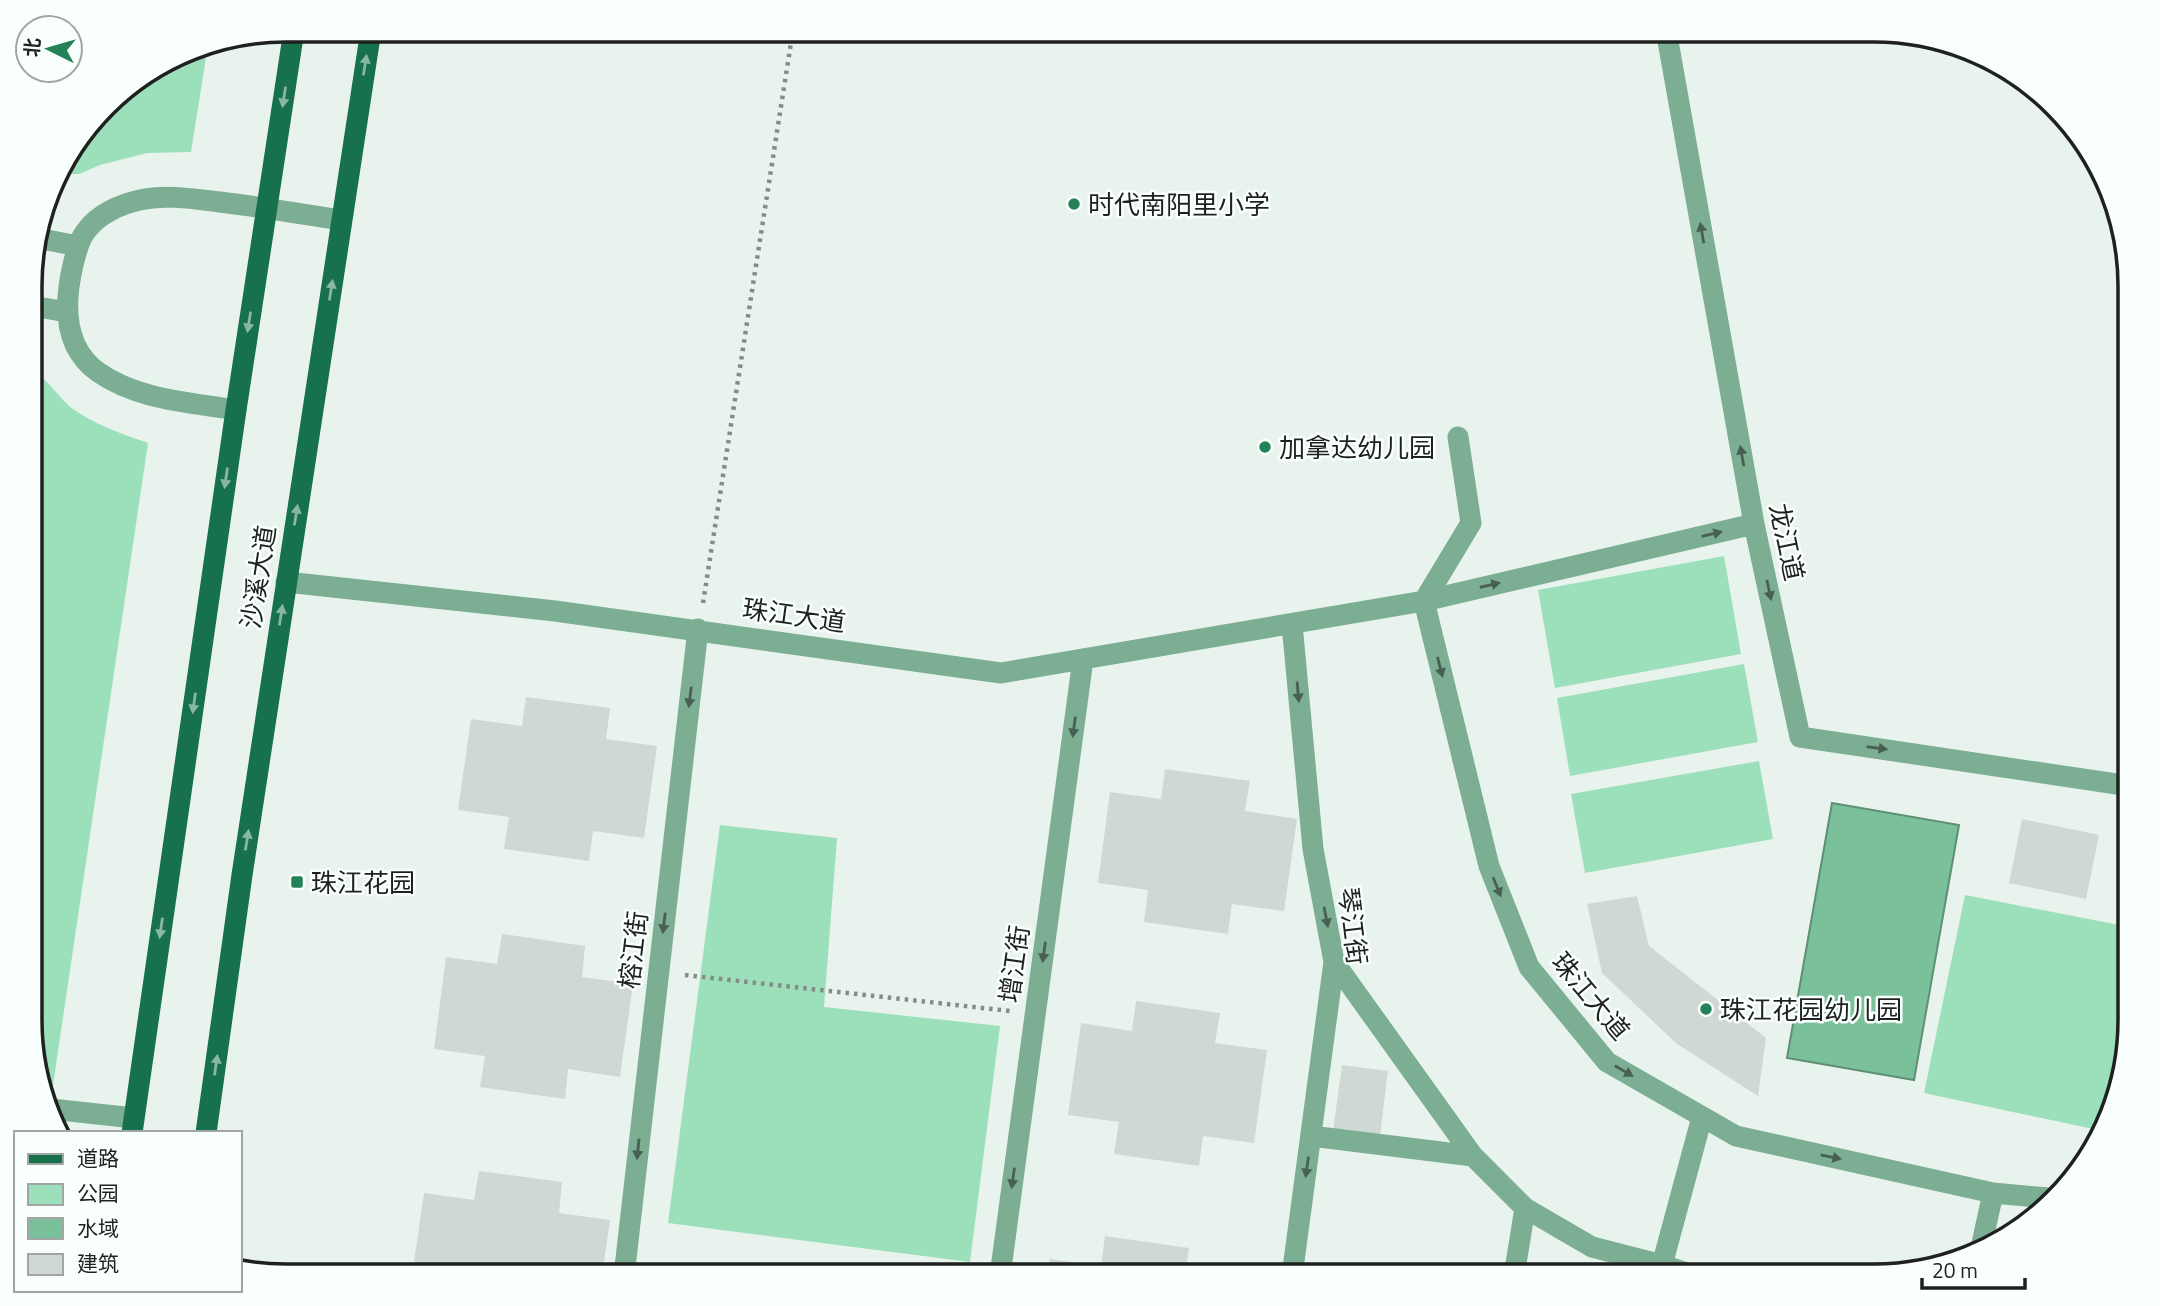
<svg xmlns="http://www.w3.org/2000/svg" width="2160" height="1306" viewBox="0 0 2160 1306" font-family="'Titillium Web','Noto Sans SC',sans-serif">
	<rect width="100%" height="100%" fill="#e9f3ed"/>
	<!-- green -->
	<path fill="#9ce0bb" d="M208,45L191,152L147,153L100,165L79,174H68L59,169L117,94L189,49Z
		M32,373C48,377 59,399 73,409C96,425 122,434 148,443L52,1092L45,1091L32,1053Z
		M1724,556L1741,654L1555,688L1538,590Z
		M1744,664L1758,742L1570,776L1557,698Z
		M1759,761L1773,839L1585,873L1571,794Z
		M720,825L837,838L824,1007L1000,1026L970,1262L668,1223Z
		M1965,895L2130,927V1036L2098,1130L1924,1093Z"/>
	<!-- water -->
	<path fill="#7ac09b" stroke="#5e9076" stroke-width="2" d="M1832,803L1959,825L1914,1080L1787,1058Z"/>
	<!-- building -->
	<path fill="#cfd8d3" d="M526,697L610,708L606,739L657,746L644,838L593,831L589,861L504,849L509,817L458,810L471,719L522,726Z
		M1165,769L1250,781L1245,811L1297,819L1284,911L1232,904L1228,934L1144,922L1148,890L1098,883L1110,792L1161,799Z
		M2022,819L2099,835L2086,899L2009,883Z
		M1637,896L1649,946L1766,1038L1758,1096L1677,1044L1602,973L1587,904Z
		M502,934L585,946L582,977L633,984L620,1077L568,1069L565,1099L480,1087L485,1056L434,1049L446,957L497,964Z
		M1136,1001L1220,1013L1215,1043L1267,1050L1254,1143L1203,1136L1199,1166L1114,1154L1119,1122L1068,1115L1081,1023L1132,1031Z
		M1342,1065L1388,1071L1380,1136L1333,1131Z
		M479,1171L562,1182L559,1213L610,1220L602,1276H412L424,1193L474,1200Z
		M1105,1236L1189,1248L1185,1276H1047L1050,1259L1101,1266Z"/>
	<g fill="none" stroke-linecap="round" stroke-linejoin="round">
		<!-- path -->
		<path stroke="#858c88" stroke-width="4.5" stroke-dasharray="3.5 5" stroke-linecap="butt" d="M703,603L793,30
			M685,975L1010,1011"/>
		<!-- minor -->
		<path stroke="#7cae93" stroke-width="21" d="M1666,30L1754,524L1800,737L2130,786
			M37,238L78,246
			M32,306L67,312
			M236,410C189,402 138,400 98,372C63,347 64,303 73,265C76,254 78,241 86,231C98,214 121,204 140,200C165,194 195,199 220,202C261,207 301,214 341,220
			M286,582L555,611L1001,673L1424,601L1754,524
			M1424,601L1489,866L1529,967L1607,1062L1736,1136L1993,1193L2048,1198
			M1424,601L1471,523L1458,437
			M1292,624L1313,849L1334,962L1292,1276
			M1334,962L1473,1156L1525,1208L1592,1247L1662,1265L1702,1117
			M51,1109L134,1118
			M1311,1136L1473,1156
			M1981,1248L1993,1193
			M1662,1265L1696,1276
			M624,1276L698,629
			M1000,1276L1083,659
			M1514,1276L1525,1208"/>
		<!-- major -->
		<path stroke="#17714c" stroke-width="21" d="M132,1133L236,410L294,30
			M206,1133L242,875L371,30"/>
	</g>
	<!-- one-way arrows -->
	<defs><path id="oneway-solid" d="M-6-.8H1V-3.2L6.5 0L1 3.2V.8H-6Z" transform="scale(1.75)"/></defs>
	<g fill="#88b8a4">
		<use href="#oneway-solid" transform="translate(365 65) rotate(-81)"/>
		<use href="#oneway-solid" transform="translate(284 97) rotate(99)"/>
		<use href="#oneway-solid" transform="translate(331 290) rotate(-81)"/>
		<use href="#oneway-solid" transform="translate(249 322) rotate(99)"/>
		<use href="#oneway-solid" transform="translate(226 478) rotate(98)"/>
		<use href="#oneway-solid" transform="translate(296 515) rotate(-81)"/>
		<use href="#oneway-solid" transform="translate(281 615) rotate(-81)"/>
		<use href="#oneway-solid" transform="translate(194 703) rotate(98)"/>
		<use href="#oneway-solid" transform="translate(247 840) rotate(-81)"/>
		<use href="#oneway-solid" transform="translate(161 928) rotate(98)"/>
		<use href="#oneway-solid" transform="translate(216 1065) rotate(-82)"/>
	</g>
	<g fill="#486053">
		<use href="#oneway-solid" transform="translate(1702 233) rotate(-100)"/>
		<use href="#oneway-solid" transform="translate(1742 456) rotate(-100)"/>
		<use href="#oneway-solid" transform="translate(1712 534) rotate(-13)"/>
		<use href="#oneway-solid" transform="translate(1490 585) rotate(-13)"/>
		<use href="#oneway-solid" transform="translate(1769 590) rotate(78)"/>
		<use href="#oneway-solid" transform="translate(1440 667) rotate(76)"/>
		<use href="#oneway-solid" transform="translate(1298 692) rotate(85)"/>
		<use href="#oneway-solid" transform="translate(690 697) rotate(97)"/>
		<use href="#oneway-solid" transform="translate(1074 727) rotate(98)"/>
		<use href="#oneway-solid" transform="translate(1877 748) rotate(8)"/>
		<use href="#oneway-solid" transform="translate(1497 887) rotate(68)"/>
		<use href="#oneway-solid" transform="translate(1326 917) rotate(79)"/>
		<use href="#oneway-solid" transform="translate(664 923) rotate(97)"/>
		<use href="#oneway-solid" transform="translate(1044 952) rotate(98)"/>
		<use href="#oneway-solid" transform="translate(1624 1071) rotate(30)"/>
		<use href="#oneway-solid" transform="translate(638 1149) rotate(96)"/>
		<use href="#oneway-solid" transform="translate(1831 1157) rotate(12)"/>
		<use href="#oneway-solid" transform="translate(1307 1167) rotate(98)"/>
		<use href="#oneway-solid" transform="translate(1013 1178) rotate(98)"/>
	</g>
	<!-- markers -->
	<g fill="#248259" stroke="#f9fffc" stroke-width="2.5">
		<circle cx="1074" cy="204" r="7"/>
		<circle cx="1265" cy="447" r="7"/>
		<rect x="290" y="875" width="14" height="14" rx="3.5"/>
		<circle cx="1706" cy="1009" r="7"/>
	</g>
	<g text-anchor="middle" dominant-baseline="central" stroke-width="5" stroke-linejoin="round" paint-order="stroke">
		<!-- poi labels -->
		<g font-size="26" fill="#1e211f" stroke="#f9fffc" text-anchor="start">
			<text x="1088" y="204">时代南阳里小学</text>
			<text x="1279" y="447">加拿达幼儿园</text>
			<text x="311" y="882">珠江花园</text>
			<text x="1720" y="1009">珠江花园幼儿园</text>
		</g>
		<!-- street labels -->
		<g font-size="26" fill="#1e211f" stroke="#f9fffc">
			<text transform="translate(1787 542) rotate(78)">龙江道</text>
			<text transform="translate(258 577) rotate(-81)">沙溪大道</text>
			<text transform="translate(794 615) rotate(8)">珠江大道</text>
			<text transform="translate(1353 926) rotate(83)">琴江街</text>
			<text transform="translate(633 950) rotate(-83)">榕江街</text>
			<text transform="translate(1014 964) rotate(-82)">增江街</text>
			<text transform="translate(1591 996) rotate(50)">珠江大道</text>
		</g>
	</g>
	<!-- crop -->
	<path d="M0 0H2160V1306H0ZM286 42H1874A244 244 0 0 1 2118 286V1020A244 244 0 0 1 1874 1264H286A244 244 0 0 1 42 1020V286A244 244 0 0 1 286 42Z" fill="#f9fffc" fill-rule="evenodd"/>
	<path fill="none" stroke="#1e211f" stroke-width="3.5" d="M286 42H1874A244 244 0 0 1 2118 286V1020A244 244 0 0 1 1874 1264H286A244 244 0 0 1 42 1020V286A244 244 0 0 1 286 42Z"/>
	<!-- legend -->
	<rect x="14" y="1131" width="228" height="161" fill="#f9fffc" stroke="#a1a6a4" stroke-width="2"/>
	<rect x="28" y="1154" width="35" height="10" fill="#17714c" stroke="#a1a6a4" stroke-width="2"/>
	<text x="77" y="1166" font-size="21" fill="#1e211f">道路</text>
	<rect x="28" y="1184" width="35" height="21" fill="#9ce0bb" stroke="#a1a6a4" stroke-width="2"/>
	<text x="77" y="1201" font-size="21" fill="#1e211f">公园</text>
	<rect x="28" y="1218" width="35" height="21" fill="#7ac09b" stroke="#a1a6a4" stroke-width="2"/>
	<text x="77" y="1236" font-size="21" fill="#1e211f">水域</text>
	<rect x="28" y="1254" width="35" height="21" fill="#cfd8d3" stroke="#a1a6a4" stroke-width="2"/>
	<text x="77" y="1271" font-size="21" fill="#1e211f">建筑</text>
	<!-- north arrow -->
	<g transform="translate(49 49) rotate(275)"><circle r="33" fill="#f9fffc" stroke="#a1a6a4" stroke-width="2"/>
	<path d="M0-5L12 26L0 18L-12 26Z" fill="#248259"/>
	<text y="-10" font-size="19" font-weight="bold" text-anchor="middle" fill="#1e211f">北</text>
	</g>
	<!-- scale -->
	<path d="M1922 1278v10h103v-10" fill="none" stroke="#1e211f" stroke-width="3.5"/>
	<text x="1932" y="1278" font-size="21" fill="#1e211f" stroke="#f9fffc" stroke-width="5" paint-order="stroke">20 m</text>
</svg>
